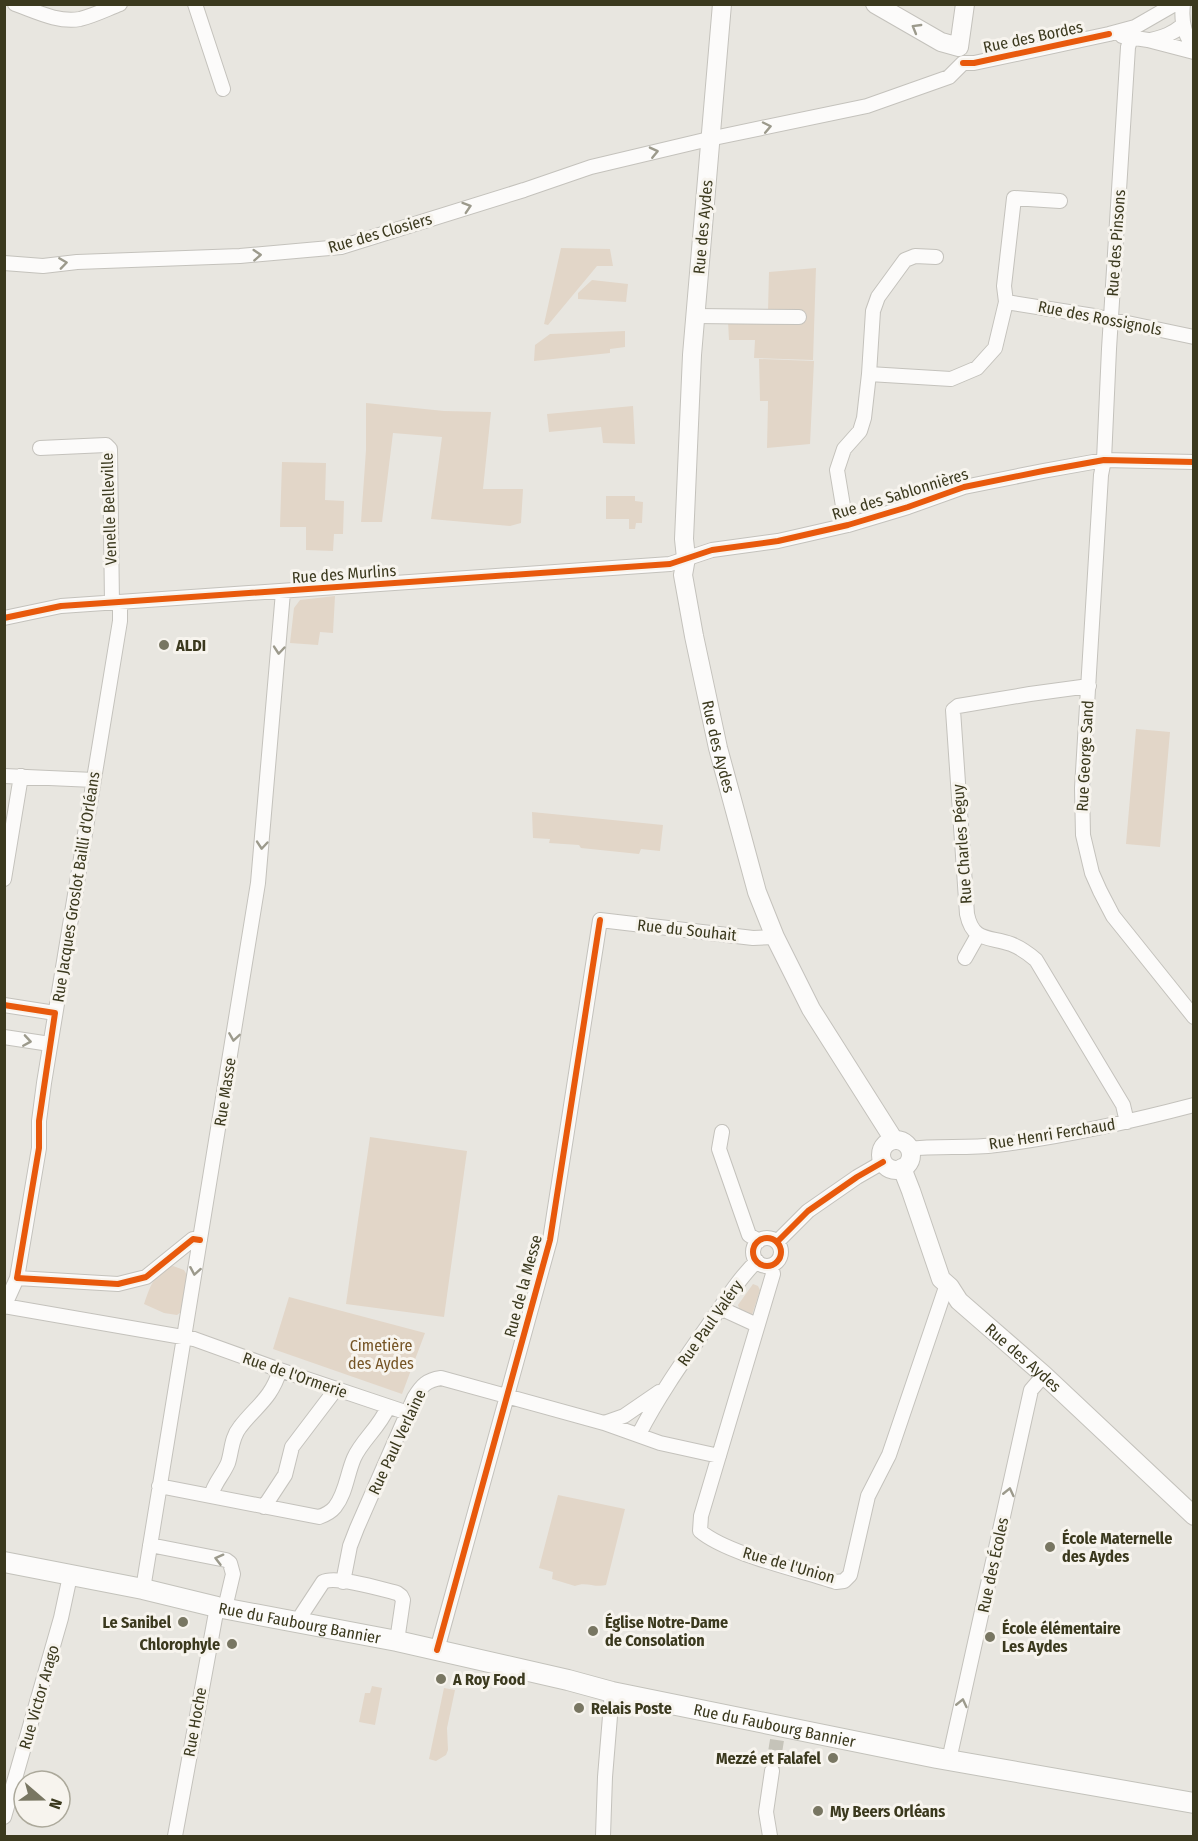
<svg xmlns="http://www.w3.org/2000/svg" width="1198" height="1841" viewBox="0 0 1198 1841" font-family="'Fira Sans Condensed',sans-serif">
	<rect width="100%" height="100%" fill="#e8e6e0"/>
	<!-- green -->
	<path fill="#e2d6c8" d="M561,248L610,249L613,266H597L548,325L544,324Z
		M816,268L813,360L754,358L755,340H729L728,321L768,311L769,272Z
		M592,280L628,284L626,302L578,299V293Z
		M625,331V347L610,349V353L534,361L535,345L550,334Z
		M759,359L814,361L810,444L767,448L768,401H760Z
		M366,403L444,411L491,412L483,489H523L521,523L510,526L431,519L442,437L393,433L382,522H361L366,450Z
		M633,406L635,444L603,443L601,427L549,432L547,414Z
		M282,462L326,463L325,500L344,501L343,534H334L333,551L306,550V527H280Z
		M606,496H635V501L643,502L642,523H636L635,529H629V519H606Z
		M335,596L333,633L320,632L318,645L290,643L294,608L300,600Z
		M1136,729L1170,732L1160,847L1126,844Z
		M532,812L663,825L660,851L641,849L639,854L581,848L579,845L549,843L550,839L533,838Z
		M370,1137L467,1151L444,1317L346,1304Z
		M173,1266L184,1270L187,1275L181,1312L177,1315L164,1313L144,1304C150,1287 154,1272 173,1266Z
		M753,1284L758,1286L760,1290L752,1315L740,1311L738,1305Z
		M289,1297L425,1333L402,1394L273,1349Z
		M558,1495L625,1509L606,1585C595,1588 585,1581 575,1586L552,1579L553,1572L539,1568Z
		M372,1686L382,1688L375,1725L359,1722L365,1693H370Z
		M444,1688L455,1690L447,1728L448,1750L446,1755L436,1761L429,1759Z"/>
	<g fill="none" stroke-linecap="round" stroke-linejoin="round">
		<!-- minor-tunnel -->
		<path stroke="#c5c3b9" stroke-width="14" stroke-dasharray="14 7" stroke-linecap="butt" d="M772,1771L777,1740"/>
		<defs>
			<path id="minor" d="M15,4C35,11 58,23 80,19C93,16 107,9 120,4
				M195,4L223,89
				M1183,4C1181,20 1183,34 1194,46
				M1135,27L1128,47L1109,349L1104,460L1101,475L1082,788L1083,835L1092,873L1100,891L1113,916L1194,1017
				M1122,36L1148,40L1194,52
				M1150,40C1164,37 1172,34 1183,25
				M963,63H974L1109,34L1135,27L1175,4
				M4,263L43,266L77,262L240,256L341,247L524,190L591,167L709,139L867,106L949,77L963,63
				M1006,302L1094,316L1194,337
				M695,316L799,317
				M869,374L951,379L977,368L995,348L1006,302L1004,286L1014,198L1060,201
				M40,448L106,445L110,449L112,603
				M848,525L845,518L837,470L844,449L860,431L864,418L869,374L873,311L878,297L905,260L915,256L936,257
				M4,618L61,606L670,564L712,550L778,541L848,525L908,507L964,487L1043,471L1104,460L1194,462
				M1089,686L1030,694L958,706L953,710L967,914C973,943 990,936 1011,944C1021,948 1028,953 1036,960L1123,1105L1127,1122
				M4,776L94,780
				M4,879L21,776
				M965,958L978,935
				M4,1005L55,1013
				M4,1037L50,1044
				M722,1132L719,1149L749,1235L759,1241
				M909,1149C938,1145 967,1149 996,1145C1063,1137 1129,1122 1194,1105
				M753 1252a14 14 0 1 1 28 0a14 14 0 1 1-28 0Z
				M777,1242L808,1211L857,1177L883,1162
				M771,1266L773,1274L701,1516L700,1531C727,1554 800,1570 836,1582L844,1581L850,1575L868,1496L889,1455L945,1290L950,1287
				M17,1278L118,1284L146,1277L193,1239L200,1240
				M4,1306L194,1339L280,1370L408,1413
				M4,1307L17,1278L39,1148V1121L44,1083L120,621V603
				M720,1308L757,1325
				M604,1423L624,1416L659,1392
				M639,1434C659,1395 684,1360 709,1324C724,1303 738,1279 757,1261
				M159,1486L319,1517C325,1515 331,1512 335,1507C346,1493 347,1474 354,1458C362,1440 379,1428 388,1407
				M211,1496C214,1483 223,1475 228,1463C232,1451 231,1438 240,1427C257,1405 271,1399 280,1370
				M264,1507L285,1475L292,1447L336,1389
				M150,1545L226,1560L230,1563L233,1574L225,1608
				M343,1582L350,1546L357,1528L414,1398C422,1385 427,1380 441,1378L604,1423L660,1443L719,1456
				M143,1589L258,883L283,592
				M300,1622L302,1614L323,1582C335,1575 381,1589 397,1593L401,1596L403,1600L397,1641
				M437,1650L550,1240L600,920L753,938L775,937
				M949,1760L1031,1390L1044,1375
				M4,1817L61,1618L70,1576
				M175,1836L217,1607
				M603,1836L605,1777L612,1692
				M770,1836L766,1812L772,1771"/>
			<g id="tertiary">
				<path id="s1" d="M722,4L692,355L684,539L686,558L683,575L694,636L718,748L757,892L775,937L811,1009L894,1140"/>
				<path d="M875,4L941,42L959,47L965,4"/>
				<circle cx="896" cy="1155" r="15"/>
				<path id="s2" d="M902,1168L911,1191L941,1279L950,1287L959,1301L1044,1375L1194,1516"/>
			</g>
			<g id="secondary">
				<path id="s3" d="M4,1562L143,1589L217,1607L397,1641L568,1680L612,1692L937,1758L1194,1803"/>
			</g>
		</defs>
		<!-- minor casing -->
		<use href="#minor" stroke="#c4c2bc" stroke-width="16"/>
		<!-- tertiary casing -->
		<use href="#tertiary" stroke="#c4c2bc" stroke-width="20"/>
		<!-- secondary casing -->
		<use href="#secondary" stroke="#c3c2bb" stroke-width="22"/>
		<!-- minor -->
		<use href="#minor" stroke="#fcfbfa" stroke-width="14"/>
		<!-- tertiary -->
		<use href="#tertiary" stroke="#fcfbfa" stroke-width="18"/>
		<!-- secondary -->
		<use href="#secondary" stroke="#fcfbfa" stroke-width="20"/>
		<defs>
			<path id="cycleway" d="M963,63H974L1109,34
				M4,618L61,606L670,564L712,550L778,541L848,525L908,507L964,487L1043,471L1104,460L1194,462
				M4,1005L55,1013L39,1121V1148L17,1278L118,1284L146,1277L193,1239L200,1240
				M753 1252a14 14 0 1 1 28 0a14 14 0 1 1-28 0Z
				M777,1242L808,1211L857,1177L883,1162
				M437,1650L550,1240L600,920"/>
		</defs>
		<!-- cycleway casing -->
		<use href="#cycleway" stroke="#f7f4ee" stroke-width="10"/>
		<!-- cycleway -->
		<use href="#cycleway" stroke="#e8590c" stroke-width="6"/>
	</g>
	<!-- one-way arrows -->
	<defs><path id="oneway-chevron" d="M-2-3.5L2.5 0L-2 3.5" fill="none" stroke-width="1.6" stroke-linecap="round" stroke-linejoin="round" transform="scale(1.5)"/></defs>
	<g stroke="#9c9a8c">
		<use href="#oneway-chevron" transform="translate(916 28) rotate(-150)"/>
		<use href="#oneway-chevron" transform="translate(767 127) rotate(-12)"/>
		<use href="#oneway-chevron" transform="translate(654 152) rotate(-13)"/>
		<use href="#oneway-chevron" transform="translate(467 207) rotate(-18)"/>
		<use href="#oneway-chevron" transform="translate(257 255) rotate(-4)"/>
		<use href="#oneway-chevron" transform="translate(63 263) rotate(-8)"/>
		<use href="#oneway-chevron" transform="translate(279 650) rotate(95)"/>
		<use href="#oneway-chevron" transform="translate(262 845) rotate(95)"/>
		<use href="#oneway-chevron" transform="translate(234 1037) rotate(99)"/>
		<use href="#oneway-chevron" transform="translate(27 1041) rotate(9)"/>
		<use href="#oneway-chevron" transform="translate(195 1271) rotate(100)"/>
		<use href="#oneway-chevron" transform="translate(1009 1492) rotate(-77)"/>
		<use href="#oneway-chevron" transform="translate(219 1559) rotate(-165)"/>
		<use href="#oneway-chevron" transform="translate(962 1703) rotate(-77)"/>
	</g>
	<!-- markers -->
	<g fill="#787662" stroke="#f7f4ee" stroke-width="2">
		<circle cx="164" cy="645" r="6"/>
		<circle cx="1050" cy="1547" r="6"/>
		<circle cx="183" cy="1622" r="6"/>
		<circle cx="593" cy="1631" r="6"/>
		<circle cx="990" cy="1637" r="6"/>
		<circle cx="232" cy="1644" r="6"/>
		<circle cx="441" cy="1679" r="6"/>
		<circle cx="579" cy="1708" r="6"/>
		<circle cx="833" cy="1758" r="6"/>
		<circle cx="818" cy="1811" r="6"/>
	</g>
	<g text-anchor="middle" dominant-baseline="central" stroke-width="6" stroke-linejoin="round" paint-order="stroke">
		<!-- street labels -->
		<g font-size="16" fill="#3b391e" stroke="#f7f4ee">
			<text transform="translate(1033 37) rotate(-12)">Rue des Bordes</text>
			<text transform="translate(703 227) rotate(-85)">Rue des Aydes</text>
			<text transform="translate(380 233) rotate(-16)">Rue des Closiers</text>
			<text transform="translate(1116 243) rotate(-86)">Rue des Pinsons</text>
			<text transform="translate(1100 318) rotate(11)">Rue des Rossignols</text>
			<text transform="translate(900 494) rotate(-17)">Rue des Sablonnières</text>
			<text transform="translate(109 509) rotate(-92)">Venelle Belleville</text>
			<text transform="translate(344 574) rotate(-4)">Rue des Murlins</text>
			<text stroke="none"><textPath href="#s1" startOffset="748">Rue des Aydes</textPath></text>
			<text transform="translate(1085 756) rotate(-87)">Rue George Sand</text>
			<text transform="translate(962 844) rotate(-94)">Rue Charles Péguy</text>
			<text transform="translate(76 887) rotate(-81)">Rue Jacques Groslot Bailli d'Orléans</text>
			<text transform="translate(687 930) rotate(6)">Rue du Souhait</text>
			<text transform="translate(225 1092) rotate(-81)">Rue Masse</text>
			<text transform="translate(1052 1134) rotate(-9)">Rue Henri Ferchaud</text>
			<text transform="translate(523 1286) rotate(-75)">Rue de la Messe</text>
			<text transform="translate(710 1323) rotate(-55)">Rue Paul Valéry</text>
			<text stroke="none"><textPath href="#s2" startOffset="232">Rue des Aydes</textPath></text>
			<text transform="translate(295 1375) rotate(19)">Rue de l'Ormerie</text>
			<text transform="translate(397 1442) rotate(-65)">Rue Paul Verlaine</text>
			<text transform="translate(789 1565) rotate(16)">Rue de l'Union</text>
			<text transform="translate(993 1565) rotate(-78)">Rue des Écoles</text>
			<text stroke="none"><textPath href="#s3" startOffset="302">Rue du Faubourg Bannier</textPath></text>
			<text transform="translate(39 1697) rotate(-74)">Rue Victor Arago</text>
			<text transform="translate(195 1722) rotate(-80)">Rue Hoche</text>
			<text stroke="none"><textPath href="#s3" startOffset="788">Rue du Faubourg Bannier</textPath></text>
		</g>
		<!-- poi labels -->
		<g font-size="16" font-weight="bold" fill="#3b391e" stroke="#f7f4ee" text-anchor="start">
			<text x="176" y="645">ALDI</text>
			<text x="1062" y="1538">École Maternelle<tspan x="1062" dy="18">des Aydes</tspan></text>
			<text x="171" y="1622" text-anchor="end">Le Sanibel</text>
			<text x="605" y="1622">Église Notre-Dame<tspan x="605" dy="18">de Consolation</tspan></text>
			<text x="1002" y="1628">École élémentaire<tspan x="1002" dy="18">Les Aydes</tspan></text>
			<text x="220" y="1644" text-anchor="end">Chlorophyle</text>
			<text x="453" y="1679">A Roy Food</text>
			<text x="591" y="1708">Relais Poste</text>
			<text x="821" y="1758" text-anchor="end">Mezzé et Falafel</text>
			<text x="830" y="1811">My Beers Orléans</text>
		</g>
		<!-- park labels -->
		<g font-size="16" fill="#755425" stroke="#f7f4ee">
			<text x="381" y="1345">Cimetière<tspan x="381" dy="18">des Aydes</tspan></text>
		</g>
	</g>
	<!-- border -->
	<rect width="1198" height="1841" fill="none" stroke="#3b391e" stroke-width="12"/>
	<!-- north arrow -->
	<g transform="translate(42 1799) rotate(110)"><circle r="28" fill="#f7f4ee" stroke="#aca99b" stroke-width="1.5"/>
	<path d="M0-4.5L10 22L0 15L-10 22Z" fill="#787662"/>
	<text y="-9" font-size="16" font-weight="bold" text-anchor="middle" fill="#3b391e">N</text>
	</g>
</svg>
